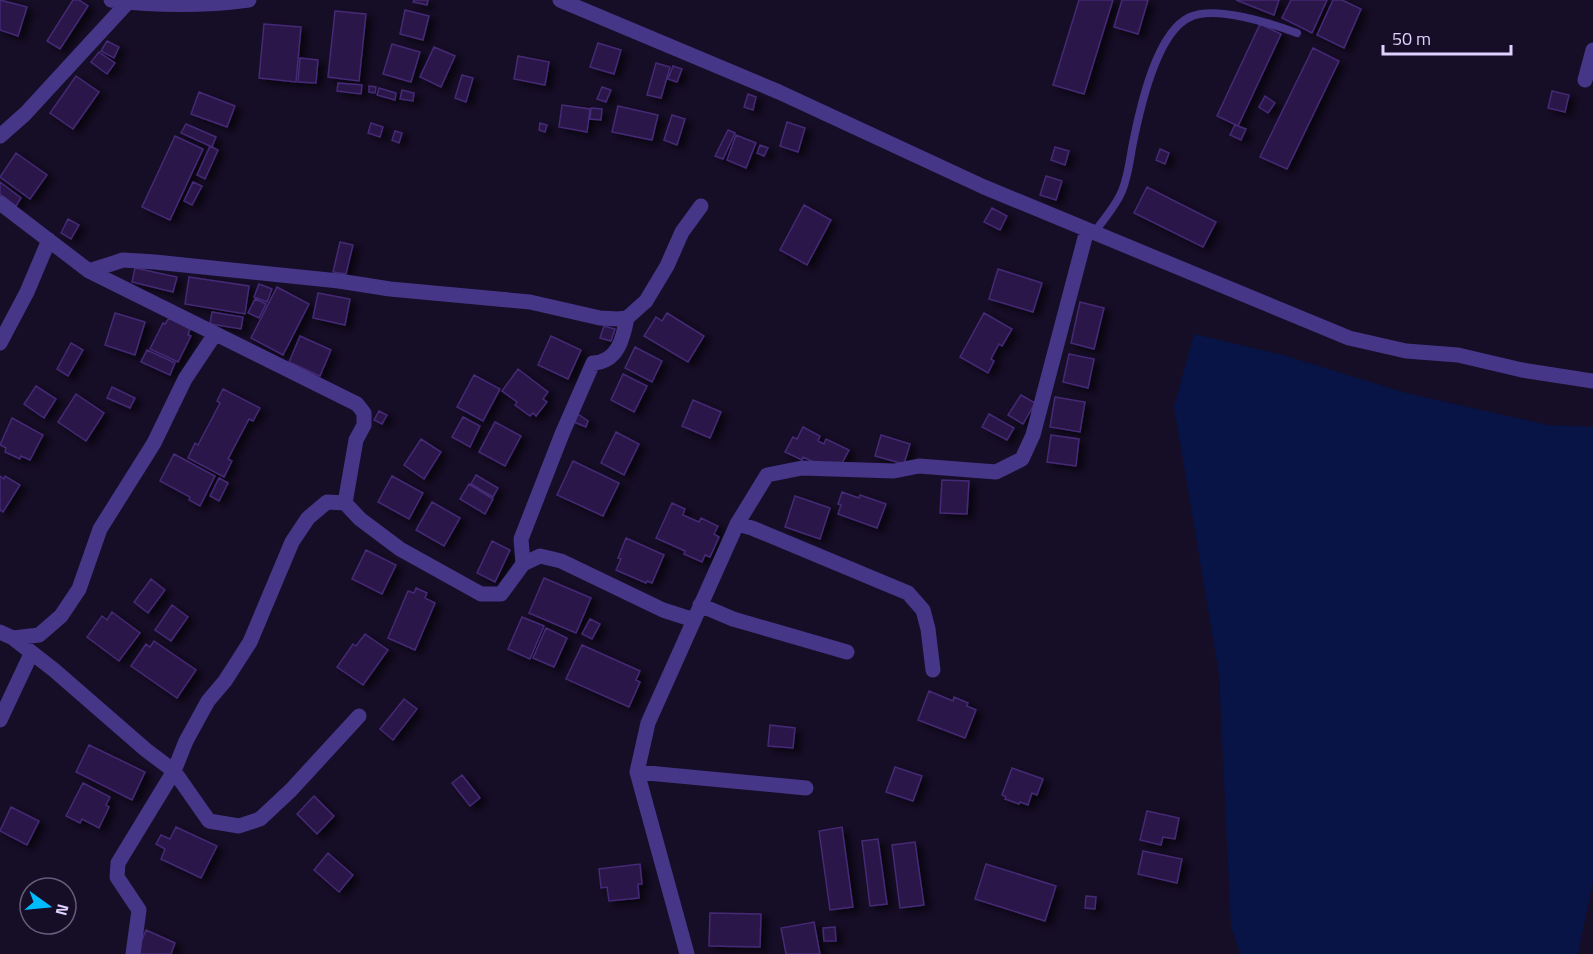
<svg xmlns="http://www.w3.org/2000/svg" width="1593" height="954" viewBox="0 0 1593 954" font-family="'Titillium Web',sans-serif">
	<defs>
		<filter id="shadow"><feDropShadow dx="6" dy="4" stdDeviation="3" flood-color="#0009"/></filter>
	</defs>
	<rect width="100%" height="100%" fill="#160d26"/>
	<!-- water -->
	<path fill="#071445" d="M1194,334L1283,355L1406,393L1548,425L1593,427V880L1578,954H1240L1231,926L1219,674L1174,407Z"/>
	<!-- building -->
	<path fill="#2a1848" stroke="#442975" stroke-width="1.5" filter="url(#shadow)" d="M0,0L27,7L18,36L0,30Z
		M73,0H79L88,6L60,49L47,41Z
		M414,0H428L427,5L413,2Z
		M1079,0H1113L1084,94L1053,85Z
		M1122,0H1148L1138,34L1114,27Z
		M1236,0H1279L1274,15Z
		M1291,0H1327L1312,33L1282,18Z
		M1333,0H1342L1361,9L1344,48L1317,35Z
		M405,10L429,16L423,40L400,34Z
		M335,11L366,14L359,81L328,77Z
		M264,24L301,27L296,82L259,78Z
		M1260,24L1281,34L1238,126L1217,116Z
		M107,41L119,47L114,58L101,51Z
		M598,43L621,50L614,74L590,67Z
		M392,44L420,52L411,82L383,74Z
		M434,47L455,56L441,87L420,77Z
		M1313,48L1339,61L1287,169L1260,157Z
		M99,52L115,63L107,74L91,62Z
		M518,56L549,62L545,85L514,79Z
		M300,58L318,60L316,83L298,82Z
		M656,63L670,67L661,98L647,95Z
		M673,66L682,69L677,82L668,79Z
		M462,75L473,78L466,102L455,98Z
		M76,76L99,92L73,129L50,113Z
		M338,83L362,85L361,94L337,91Z
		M369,86L376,87L375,93L369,92Z
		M602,87L611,90L606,102L597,99Z
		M379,88L396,93L395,100L377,95Z
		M402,90L414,93L413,101L400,99Z
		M1552,91L1569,95L1565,112L1548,108Z
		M199,92L235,106L227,127L191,114Z
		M748,94L756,97L753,110L744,107Z
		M1265,96L1275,103L1268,113L1259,107Z
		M562,105L590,109L587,132L559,127Z
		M618,106L658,115L652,140L612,132Z
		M591,108L602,109L601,120L590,119Z
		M672,115L685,119L677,145L664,140Z
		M787,122L805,128L798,152L780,146Z
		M371,123L383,127L380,137L368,133Z
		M540,123L547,125L545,132L539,130Z
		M186,124L216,137L212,147L181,133Z
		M1235,125L1246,129L1241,140L1230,135Z
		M728,130L735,133L723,159L715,156Z
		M395,131L402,133L399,143L392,140Z
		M736,135L756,143L746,168L727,160Z
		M175,136L203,149L170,220L142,207Z
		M760,145L768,148L764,156L757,153Z
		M210,146L218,150L205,179L197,175Z
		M1055,147L1069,151L1065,165L1051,160Z
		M1160,149L1169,153L1165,164L1156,160Z
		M16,153L47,175L30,199L0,177Z
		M1046,176L1062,181L1056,200L1040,195Z
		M0,182L21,198L16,206L0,194Z
		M193,182L202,186L192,205L184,201Z
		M1147,187L1216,222L1203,247L1134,213Z
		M804,205L831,220L807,265L780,250Z
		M992,208L1007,216L1000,230L984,222Z
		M68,219L79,225L71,239L61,233Z
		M340,242L353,245L346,274L333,272Z
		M135,268L177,277L173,292L132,282Z
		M998,269L1042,283L1033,312L989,299Z
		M189,277L249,286L245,314L185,304Z
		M259,284L272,289L267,302L254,297Z
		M277,287L309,304L283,355L251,338Z
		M318,293L350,299L345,325L313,318Z
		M255,299L266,304L259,318L248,313Z
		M1080,302L1104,308L1094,349L1071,343Z
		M212,312L243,317L241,329L210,324Z
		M115,313L145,322L135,355L105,345Z
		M667,313L704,336L688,362L644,336L656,317L662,321Z
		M984,313L1012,329L1002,346L999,344L991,359L994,361L988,373L960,357Z
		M169,318L190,329L188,335L191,336L178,362L150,349L163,323L165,324Z
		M604,326L615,329L611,341L600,338Z
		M300,336L331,350L320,376L289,362Z
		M551,336L581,350L568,379L538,365Z
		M71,343L83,350L68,376L57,369Z
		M635,347L662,361L652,382L625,368Z
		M147,350L175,363L170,375L141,362Z
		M1069,354L1094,359L1088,388L1063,382Z
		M518,369L548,392L543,399L547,402L536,416L533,413L530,416L515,405L517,402L502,391Z
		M623,374L647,386L634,412L611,400Z
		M474,375L500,389L483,421L457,407Z
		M36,386L56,399L44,418L24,404Z
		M112,387L135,398L130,408L107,398Z
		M223,389L260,408L253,421L249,419L228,459L232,461L224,477L188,458L195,443L198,445L220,403L217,401Z
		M76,394L104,413L86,441L58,422Z
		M1021,395L1035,403L1023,424L1008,415Z
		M1055,397L1085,402L1080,432L1050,427Z
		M693,400L721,412L710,438L682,426Z
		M379,411L387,415L382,424L374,420Z
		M578,414L588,421L586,427L574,422Z
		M989,414L1014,428L1007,440L982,427Z
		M463,417L480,426L470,447L452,437Z
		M12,418L43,435L30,460L21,456L20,459L5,452L6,448L0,445Z
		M495,422L521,436L505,466L479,452Z
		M803,427L820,436L818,441L824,444L826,439L849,450L840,467L818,464L803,457L802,460L785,452L793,437L797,439Z
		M616,432L639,444L624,475L601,463Z
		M881,435L910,444L904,464L875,456Z
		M1051,435L1079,439L1076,466L1047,462Z
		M421,439L441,452L424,479L404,465Z
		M174,454L215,476L200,506L189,500L190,497L160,481Z
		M573,461L619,483L603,516L557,495Z
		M476,475L498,488L493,497L471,484Z
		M0,476L4,479L5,476L20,485L3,512L0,510Z
		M392,476L423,493L409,519L378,502Z
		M219,478L228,483L219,501L210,496Z
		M942,480L969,481L967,514L940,513Z
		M469,484L493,499L485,514L460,499Z
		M842,492L859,498L860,495L886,504L877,528L838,514L841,505L838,504Z
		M795,496L830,508L820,539L785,527Z
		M432,502L460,518L444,546L416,530Z
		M672,503L685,509L683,515L699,522L701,518L718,526L714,534L719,537L710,557L705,555L702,562L684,554L685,551L656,538Z
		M626,538L664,555L652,583L647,581L646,583L616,570L621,559L618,558Z
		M492,541L510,550L495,582L477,573Z
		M366,550L396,565L382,594L352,579Z
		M544,578L591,598L576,633L529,613Z
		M151,579L165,590L148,613L134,602Z
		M416,588L427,593L425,598L435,603L415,650L388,638L408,591L414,593Z
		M172,605L188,617L171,641L155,630Z
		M112,612L140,633L119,661L87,637L102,616L107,620Z
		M522,617L544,626L530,659L508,649Z
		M590,619L600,624L592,639L582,634Z
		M546,628L567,638L554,667L533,658Z
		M365,634L388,650L363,685L337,667L353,644L356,646Z
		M154,641L196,670L177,698L131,666L146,644L150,647Z
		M582,645L640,671L636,680L640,682L629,707L566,679Z
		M929,691L953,701L954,697L968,703L967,706L976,710L965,738L918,720Z
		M404,699L417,709L393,740L380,729Z
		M770,725L795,728L793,748L768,746Z
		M89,745L145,772L132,800L76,772Z
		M895,767L922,776L913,801L886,792Z
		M1012,768L1043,779L1037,795L1032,793L1028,805L1020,802L1019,804L1005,799L1006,797L1002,795Z
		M462,775L480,798L470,806L452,783Z
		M83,783L110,797L106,805L109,807L99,828L82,819L80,823L66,816Z
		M314,796L334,816L317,834L297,814Z
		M11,807L39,821L27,845L0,831Z
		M1147,811L1179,818L1175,839L1163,837L1161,845L1140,840Z
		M176,827L217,846L201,878L161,859L165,849L156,844L161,835L170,839Z
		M842,827L853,907L830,910L819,831Z
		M878,839L887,904L870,906L862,841Z
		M915,842L924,905L900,908L892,845Z
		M1143,851L1182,859L1177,883L1138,874Z
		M328,853L353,875L339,892L314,870Z
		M640,864L642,884H638L639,898L609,901L607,887L601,888L599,869Z
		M986,864L1056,886L1045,921L975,899Z
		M1086,896L1096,897L1095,909L1085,908Z
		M710,913L761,914L760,947L709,946Z
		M814,922L820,954H786L781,928Z
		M835,927L836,941H824L823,928Z
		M146,930L175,943L171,954H136Z"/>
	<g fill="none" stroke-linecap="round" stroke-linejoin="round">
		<!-- lane -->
		<path stroke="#463688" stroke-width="8" d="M1094,233C1103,220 1116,206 1122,191C1129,174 1130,156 1134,138C1141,104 1157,32 1190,17C1215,5 1273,24 1297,33"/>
		<!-- street -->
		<path stroke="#463688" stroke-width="15" d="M111,0C157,6 204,6 249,0
			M560,0L779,92L984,187L1349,338L1406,351L1458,355L1522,370L1593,381
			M1585,80L1593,50
			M0,136L25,114L130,0
			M0,203L89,271L357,404L364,413V425L356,440L345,503L360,519L400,549L481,594H501L523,564L540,556L561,561L663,610L694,620
			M89,271L123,260L155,262L339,281L390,289L530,302L600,318L618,319L627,318L646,301L667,266L682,232L701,206
			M0,343L27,292L49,240
			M737,524L767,475L802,468L894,471L919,466L996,472L1022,459L1033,435L1087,230
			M523,564L521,539L562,434L593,363C618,362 623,338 627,318
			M700,605L733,619L847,652
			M0,632L13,638L54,670L146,750L174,771L209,821L239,826L260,819L291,790L359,716
			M13,638L39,635L61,616L79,589L100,529L154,443L185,379L215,334
			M0,720L31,654
			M637,772L806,788
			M133,954L139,910L117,877L118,863L174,771L186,741L208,701L225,681L250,642L292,542L308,518L327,502L345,503
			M687,954L637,772L648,723L737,524L752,528L908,593L923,610L928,629L933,670"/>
	</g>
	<!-- north arrow -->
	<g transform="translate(48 906) rotate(105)"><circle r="28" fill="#160d26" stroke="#665c7d" stroke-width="1.5"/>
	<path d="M0-4.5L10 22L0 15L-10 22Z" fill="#00bbfd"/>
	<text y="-9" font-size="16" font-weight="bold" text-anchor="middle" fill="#dfd2ff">N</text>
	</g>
	<!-- scale -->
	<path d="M1383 45v9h128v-9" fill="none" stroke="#dfd2ff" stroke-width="3"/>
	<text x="1392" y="45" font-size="18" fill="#dfd2ff" stroke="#160d26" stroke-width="4.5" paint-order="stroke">50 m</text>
</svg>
